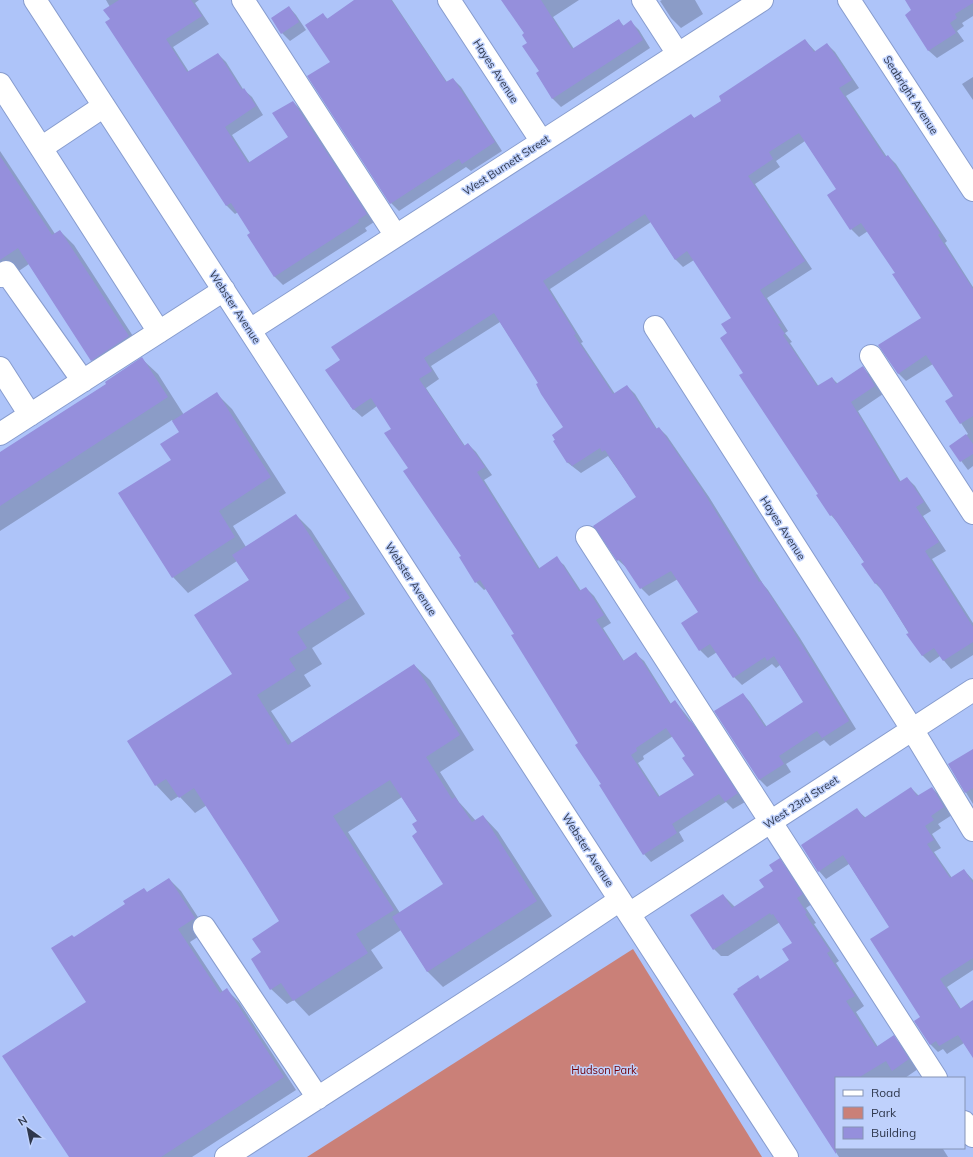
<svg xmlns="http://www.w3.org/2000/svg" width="973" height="1157" viewBox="0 0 973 1157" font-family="Mulish,sans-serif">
	<rect width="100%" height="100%" fill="#aec4f9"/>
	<!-- green -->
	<path fill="#ca8078" d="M633,949L762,1157H307Z"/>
	<!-- shadow -->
	<path fill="#0003" fill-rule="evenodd" d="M106,0H199L195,3L209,24L173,47L189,72L218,54L226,62L243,89L252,97L263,115L232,135L250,163L289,137L293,102L301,110L374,222L365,228L367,231L283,285L275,277L248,235L251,233L238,212L235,214L227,206L107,23L111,20L110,7Z
		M356,0H392L447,82L453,79L461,87L502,151L471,171L466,167L399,211L391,203L332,62L322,14L328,19Z
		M503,0H579L553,17L574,49L618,20L624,26L631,22L639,30L650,48L561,107L553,99L537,74L541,71L525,34Z
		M662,0H695L703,14L681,28L671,18L660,1Z
		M906,0H973V16L962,23L964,26L957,31L964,41L937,58L929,51L906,15L913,11Z
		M289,7L296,15L306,30L290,41L282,33Z
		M805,40L816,52L827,44L835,52L859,88L846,96L887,157L888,156L896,164L947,241L945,243L973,287V466L968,470L950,446L968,434L947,401L954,396L933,364L906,381L898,373L923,318L896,273L868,231L859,237L851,229L837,189L805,141L776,161L780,167L755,184L812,269L767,298L788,331L785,333L792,342L790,343L819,387L832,378L838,384L862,367L870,375L883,394L858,411L901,482L907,478L915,486L931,511L923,516L946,551L932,559L973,623V655L951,669L940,656L930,663L922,655L883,591L876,584L865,563L838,523L831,515L819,494L744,373L729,334L732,318L694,260L683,267L675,259L651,222L550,289L583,342L581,343L615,394L627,386L635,394L657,429L659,428L667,436L709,497L763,584L768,590L800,638L856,729L830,746L824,740L786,764L791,772L767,787L759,779L743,694L750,702L767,727L804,702L780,665L776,668L772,664L742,685L734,677L717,652L708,658L700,650L699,612L678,579L649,596L641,588L627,568L618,560L594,526L638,498L608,456L581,473L568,463L554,441L564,428L540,383L500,322L431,366L439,379L426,388L465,446L468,444L476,452L492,475L484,480L540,569L556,558L564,565L581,591L586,588L594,596L611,623L603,628L624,661L636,654L644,661L671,704L675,701L698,730L745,802L733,809L726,802L679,832L684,841L651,862L644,854L516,634L486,589L484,590L476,582L462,556L409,468L392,429L377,406L362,417L350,406L691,115L695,119L723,101ZM673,736L687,757L695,775L660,797L638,763L644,759L643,756Z
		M973,77V100L962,84Z
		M0,151L55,234L60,231L74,245L142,350L106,374L92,360L29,264L0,284Z
		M142,359L158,374L184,415L217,394L232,409L286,493L233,526L246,547L296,515L311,530L365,614L312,648L322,664L304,675L311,686L271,711L292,743L414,665L430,680L474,750L440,772L459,802L476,821L483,816L498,832L552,916L443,987L427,971L401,930L371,950L383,968L309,1016L294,1000L287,1004L271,989L262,952L280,921L207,805L195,813L179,796L171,801L156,785L233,675L250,581L237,561L188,593L173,577L172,460L180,432L172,420L0,531V453L107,384ZM402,797L418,822L444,885L400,913L348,832Z
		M973,750V804L949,765Z
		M911,788L919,796L932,788L940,796L952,815L938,824L941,828L932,834L941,848L934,852L952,878L964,870L973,880V970L947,987L961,1009L973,1001V1057L964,1043L947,1054L943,1049L938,1052L931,1045L890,927L849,864L826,879L819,871L857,810L866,818Z
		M779,860L789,870L812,904L806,908L816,923L814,924L839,961L836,963L864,1006L856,1012L878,1047L893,1037L903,1046L918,1069L905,1078H836V1148H944L943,1149L948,1157H839L735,994L761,980L790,960L793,943L780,922L728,956H721L711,946L723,895L735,907L765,888Z
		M169,879L181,891L207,931L190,942L223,992L227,990L239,1002L296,1090L192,1157H70L87,1002L74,938Z"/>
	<!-- building -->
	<path fill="#958fdc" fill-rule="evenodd" d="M119,0H191L202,16L166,39L187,72L218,53L242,90L244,88L256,106L225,127L248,163L288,137L272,113L293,101L367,214L358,220L359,222L274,277L247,235L250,233L231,203L226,206L105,22L110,19L103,10Z
		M354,0H391L446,82L453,78L495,142L462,164L459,159L390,204L307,76L330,62L305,25L323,13L327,19Z
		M501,0H541L572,49L619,19L623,26L631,20L643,40L552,99L536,73L539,71L522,46L527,43L522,35L524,33Z
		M905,0H973V3L955,14L957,18L950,23L956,33L928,51L905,15L911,10Z
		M289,6L299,22L281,34L271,18Z
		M805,39L814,52L827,43L852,80L839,88L885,157L888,155L940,233L938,235L973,289V416L960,424L945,401L953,396L926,355L898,374L878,345L921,318L892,274L895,273L861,223L850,230L827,195L836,189L799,133L769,152L773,159L748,176L805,261L760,290L781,323L778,324L785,334L783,335L817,386L832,377L836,384L863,366L875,386L851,402L899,482L907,477L924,502L916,507L939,542L925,551L973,627V642L943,661L934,648L922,656L906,634L909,633L877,583L875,584L861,564L864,562L832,515L830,516L816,495L818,494L739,375L743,373L720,338L727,333L721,324L731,318L687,251L675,260L645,214L543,281L576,334L574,335L613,394L627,385L656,429L659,427L701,488L759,582L761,581L792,629L849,721L822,738L817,731L779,756L784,764L759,780L714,711L743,693L765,727L803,702L774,656L767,661L765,657L733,678L710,644L699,651L681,623L698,612L671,571L640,589L620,559L617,561L593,526L636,497L605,450L602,452L600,448L572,466L569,462L567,463L553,441L555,440L552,435L563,427L541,394L536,384L538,383L494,313L424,358L432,371L419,379L464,446L468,443L485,467L477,472L538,569L557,556L579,591L586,587L604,615L596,620L623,661L636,652L670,704L675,700L689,722L691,721L738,793L725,802L719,794L672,824L677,833L643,855L599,785L601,784L575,745L578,743L511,635L514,634L480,580L475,583L459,557L461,556L403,471L408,468L384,433L391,429L371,398L353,410L325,370L340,360L331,347L691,114L694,118L721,101L719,96ZM666,728L685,756L682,758L694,775L658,797L631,755L637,751L636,748Z
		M0,156L52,235L60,230L129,336L91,361L18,248L0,260Z
		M142,357L168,397L0,506V452L106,384L105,382Z
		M217,392L271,477L219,511L235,537L172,578L118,493L171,460L160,444L179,432L172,421Z
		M966,434L973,444V454L960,462L949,446Z
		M296,514L350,598L297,632L307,648L289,659L296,670L257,695L288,745L414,664L460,735L426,757L452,799L455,797L472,822L483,815L537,901L427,972L392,917L443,884L412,836L417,832L412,824L417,821L390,780L333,816L394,910L356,934L368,953L293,1001L281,983L270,990L251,959L261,952L252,939L279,921L246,868L194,788L179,798L166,779L155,786L127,741L232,674L194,615L249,580L232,555Z
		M973,749V788L965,793L948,764Z
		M911,787L917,796L932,787L944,807L931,816L934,820L925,826L934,840L927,844L950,878L964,869L973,883V958L940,979L960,1009L973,1000V1058L958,1035L939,1046L936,1041L930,1045L914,1021L920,1017L870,939L889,927L843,855L818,872L801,845L857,808L864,818Z
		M780,858L803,894L797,898L807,913L805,914L830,951L827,953L855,996L846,1001L876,1047L894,1035L909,1059L892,1071L886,1061L858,1078H836V1154L733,994L738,990L737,989L758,975L760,979L789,960L782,949L792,943L773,914L771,915L770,913L713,950L690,915L723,894L732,908L764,887L759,880L773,871L769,865Z
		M169,878L195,918L178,929L220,993L227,988L284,1077L161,1157H69L2,1056L86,1002L51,948L72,935L74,937L125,904L123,901L144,888L147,892Z"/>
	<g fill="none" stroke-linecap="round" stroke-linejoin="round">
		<defs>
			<path id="minor" d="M35,0L787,1157
				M243,0L396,236
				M449,0L542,142
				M643,0L678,54
				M849,0L973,190
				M0,84L159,332
				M41,148L104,106
				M0,276L6,272L83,381
				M655,327L912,729L973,830
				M250,330L762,0
				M871,356L973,513
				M0,368L30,415
				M0,434L224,290
				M587,537L936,1078
				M629,914L973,690
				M204,927L318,1098
				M964,1122L973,1136
				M226,1157L514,971L620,900"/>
		</defs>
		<!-- minor casing -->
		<use href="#minor" stroke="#879cce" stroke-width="24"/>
		<!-- minor -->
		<use href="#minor" stroke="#fff" stroke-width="22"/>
	</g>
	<g text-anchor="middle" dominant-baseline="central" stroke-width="3" stroke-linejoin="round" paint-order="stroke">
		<!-- street labels -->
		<g font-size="11" fill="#2f384d" stroke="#bfd1fc">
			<text transform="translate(496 71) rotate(57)">Hayes Avenue</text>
			<text transform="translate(911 95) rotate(57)">Seabright Avenue</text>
			<text transform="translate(506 165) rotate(-33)">West Burnett Street</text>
			<text transform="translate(235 307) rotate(57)">Webster Avenue</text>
			<text transform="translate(783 528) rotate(57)">Hayes Avenue</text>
			<text transform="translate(411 579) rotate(57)">Webster Avenue</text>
			<text transform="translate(801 802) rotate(-33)">West 23rd Street</text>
			<text transform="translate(588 850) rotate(57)">Webster Avenue</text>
		</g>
		<!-- park labels -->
		<g font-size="11" fill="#720007" stroke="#bfd1fc">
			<text x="604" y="1070">Hudson Park</text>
		</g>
	</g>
	<!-- legend -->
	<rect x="835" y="1077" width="130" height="72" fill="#bfd1fc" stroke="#8594b6"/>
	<rect x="843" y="1090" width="20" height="6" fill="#ffffff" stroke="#8594b6"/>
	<text x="871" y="1097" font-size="12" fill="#2f384d">Road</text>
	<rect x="843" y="1107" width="20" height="12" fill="#ca8078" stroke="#8594b6"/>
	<text x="871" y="1117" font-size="12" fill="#2f384d">Park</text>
	<rect x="843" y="1127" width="20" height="12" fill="#958fdc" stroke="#8594b6"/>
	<text x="871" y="1137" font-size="12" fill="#2f384d">Building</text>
	<!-- north arrow -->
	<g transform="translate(28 1129) rotate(327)" stroke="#bfd1fc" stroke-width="3" paint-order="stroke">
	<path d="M0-3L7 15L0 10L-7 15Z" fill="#2f384d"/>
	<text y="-6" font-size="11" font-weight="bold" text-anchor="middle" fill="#2f384d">N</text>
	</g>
</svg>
